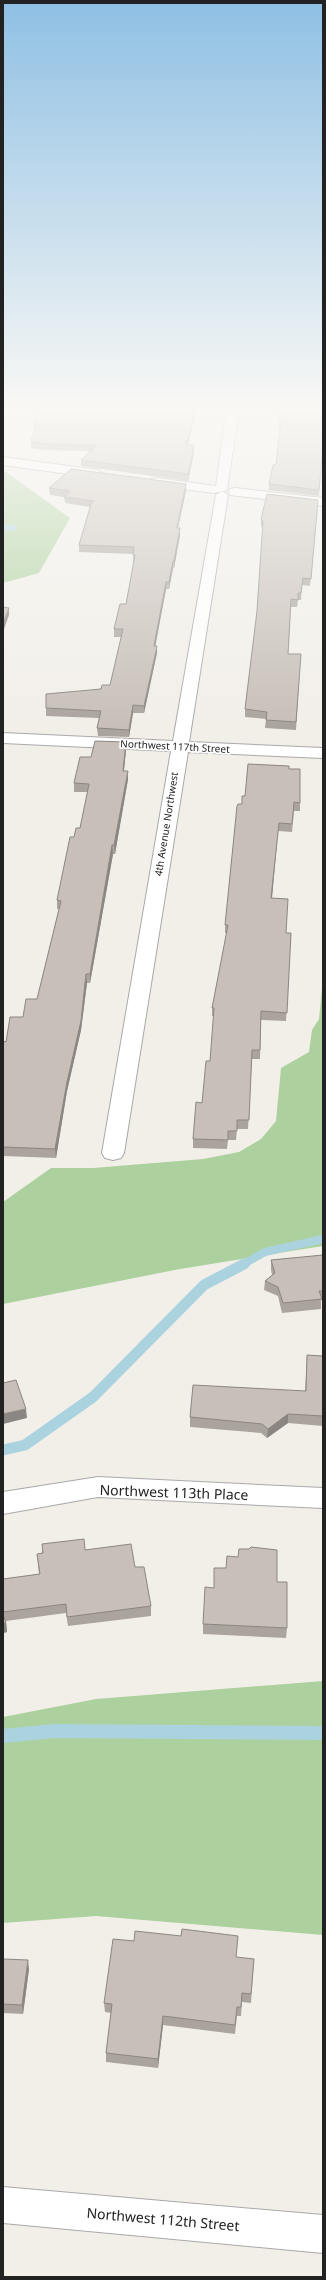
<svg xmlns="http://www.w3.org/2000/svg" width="326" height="2280" viewBox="0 0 326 2280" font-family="'Noto Sans',sans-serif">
	<rect width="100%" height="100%" fill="#f2efe9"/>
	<!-- forest -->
	<path fill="#add19e" d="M3,470L70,518L39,573L3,583Z
		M323,979V1246L180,1269L3,1304V1202L51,1168H93L203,1159L239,1152L261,1139L276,1121L281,1068L309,1052L312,1030L319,1019Z
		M323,1681V1935L96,1916L3,1923V1717L96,1699Z"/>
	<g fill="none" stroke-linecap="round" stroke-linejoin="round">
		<!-- stream-far3 -->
		<path stroke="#aad3df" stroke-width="5.5" d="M3,527L14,528"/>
		<!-- stream-far2 -->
		<path stroke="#aad3df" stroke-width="8" d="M242,1265L265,1252L323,1239"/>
		<!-- stream-far1 -->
		<path stroke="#aad3df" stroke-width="11" d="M3,1450L25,1445L93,1397L204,1285L244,1264"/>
		<!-- stream -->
		<path stroke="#aad3df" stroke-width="14" d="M3,1736L54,1731L323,1733"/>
		<defs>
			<path id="minor" d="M227,408H239L227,490L214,493L151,485L150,482L151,479L156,478L216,486Z
				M3,457L98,470L104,474L98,478L3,465Z
				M235,488L323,498V506L230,495L229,492L230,489Z
				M222,491L228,495L189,742L323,748V758L188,752L124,1153L121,1158L113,1160L105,1158L102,1153L171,751L3,743V733L173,741L216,495Z
				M98,1477L323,1488V1508L98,1497L3,1514V1492Z
				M3,2187L323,2215V2253L3,2223Z"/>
		</defs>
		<!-- minor casing -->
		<use href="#minor" stroke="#a9a9a9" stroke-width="2"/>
		<!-- minor -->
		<use href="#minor" fill="#fff" fill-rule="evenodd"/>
	</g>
	<!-- wall -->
	<path fill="#aba49e" d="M197,408L188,445H194V452L188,481L81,466V460L90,451L44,450L31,448V441L35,429H34L33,423Z
		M279,408L323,450L319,496L269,490V484L276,464L280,428L278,427Z
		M186,484V491L178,528L180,535L174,568H173L169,589H166L155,646L157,653L144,713H133L129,737L98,736L97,728L99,718L46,716V708L110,685L121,637H114V629L126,604L134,562H133V554L79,552V545L90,507L65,503L64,497L50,495L49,488Z
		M318,507L310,586L302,585L301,600H298L297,607H291L288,654H301L296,730L265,728L266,719L245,717V709L257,611L263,528L261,526V519Z
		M126,750L124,771L128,779L115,854H113L90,983H87L81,1030L67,1091L56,1158L3,1156V1041L6,1042L37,999L59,909H57V900L80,828L88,792H74V783L91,757Z
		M245,796L300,803V811H294L292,832L278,831L272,899L286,933H291L286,1021L261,1020L260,1059H252L248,1129H237L236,1140H228L227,1149L193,1148V1139L202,1103L210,1061L214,1016H212V1008L227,933H225V925L242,804Z
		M323,1255V1300H321V1309L282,1313L278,1296L264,1290L265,1281L272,1275L271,1270V1260Z
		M307,1355L323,1356V1426L288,1423L267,1438L261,1433L190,1427V1417L305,1391Z
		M42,1544L85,1550L135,1567L151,1606V1616L68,1626L66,1613L6,1621L7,1632L3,1633V1579L39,1574L37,1554H42Z
		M277,1582L287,1628L286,1638L203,1634V1624Z
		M181,1936L237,1958L254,1959L251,2003L242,2002L241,2016H237L235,2034L163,2025L158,2068L106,2062V2053L111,2013L105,2012L104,2003L134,1941Z
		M3,1959L29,1969L23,2014L3,2013Z"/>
	<!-- shaded-wall -->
	<path fill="#8b8681" d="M195,408H197L186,452V445Z
		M194,445V452L188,481V474Z
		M186,484V491L176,535L177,528Z
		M180,528V535L174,568V561Z
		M173,561V568L169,589V582Z
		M166,582V589L154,653V646Z
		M9,608V615L3,632V623Z
		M157,646V653L144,713V706Z
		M133,705V713L129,737V730Z
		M126,742V750L123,779V771Z
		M128,771V779L115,854L114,845Z
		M279,823L278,831L271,907V898Z
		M112,845L113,854L90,983V974Z
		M86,974L87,983L81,1030L67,1091L56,1158L55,1149Z
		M26,1409L27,1418L3,1424V1414Z
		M288,1414V1423L267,1438L268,1429Z
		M6,1622L7,1632L3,1633V1624Z
		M28,1960L29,1969L23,2014L22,2005Z
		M163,2016V2025L158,2068V2059Z"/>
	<!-- building -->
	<path fill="#c7bfb8" stroke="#8b8681" d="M38,408H195L186,445H194L188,474L81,460L97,445L44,444L31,441L37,423H33Z
		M279,408H323V447L319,490L269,484L273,465L276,464L281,421H278Z
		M71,469L186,484L177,528H180L174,561H173L169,582H166L154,646H157L144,706L133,705L129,730L97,728L101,711L46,708V694L101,689L102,685H110L123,629H114L120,604H126L135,555H133L134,547L79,545L91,504L94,501L64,497L70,491L49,488Z
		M267,494L318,500L311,579L303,578L301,593H298V600L291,599L288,654H301L296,722L266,720L267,712L245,709L257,611L263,521L261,519Z
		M3,607L9,608L3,623Z
		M95,741L126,742L123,771H128L114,845H112L90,974H86L81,1021L67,1082L55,1149L3,1147V1041L6,1042L10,1017H23L26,999H37L61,901L57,900L70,837H74L76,828H80L89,784L74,783L80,757H91Z
		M248,764L289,766V769H300V803L294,802L292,824L279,823L271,898L288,899L286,933H291L287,1013L261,1011L260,1050H252L249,1120H237V1131H228V1140L193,1139L196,1102L202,1103L206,1061H210L214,1008H212L228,925H225L237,806L238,804H242V796H245Z
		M323,1255V1291H319L322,1299L283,1303L278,1287L265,1281L275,1273L271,1260Z
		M307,1355L323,1356V1416L288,1414L268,1429L262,1424L190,1417L193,1385L306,1391Z
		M16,1380L26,1409L3,1414V1383Z
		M84,1539L85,1550L131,1544L135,1567H144L151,1606L67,1617L66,1604L3,1612V1579L40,1574L37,1554L43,1553L42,1544Z
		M251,1547L277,1550V1582H287V1628L203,1624L205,1587L214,1588V1568H226L227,1556L238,1557L239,1549H249Z
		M3,1615L6,1622L3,1624Z
		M182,1929L238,1936L236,1957L254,1959L251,1994L242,1993L241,2007H237L235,2025L163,2016L158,2059L106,2053L112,2004L104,2003L113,1939L134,1941L135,1931L181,1936Z
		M3,1959L28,1960L22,2005L3,2004Z"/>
	<!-- sky -->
	<linearGradient id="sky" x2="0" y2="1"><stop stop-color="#8fc0e4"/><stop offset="0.56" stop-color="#f9f8f5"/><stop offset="1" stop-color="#f9f8f5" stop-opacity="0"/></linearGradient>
	<rect width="326" height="727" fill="url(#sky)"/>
	<g text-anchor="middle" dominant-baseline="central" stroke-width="3.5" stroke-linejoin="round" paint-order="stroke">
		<!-- far-street labels -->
		<g font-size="10" fill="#222" stroke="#fff">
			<text transform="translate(175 746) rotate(3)">Northwest 117th Street</text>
			<text transform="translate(166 824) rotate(-81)">4th Avenue Northwest</text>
		</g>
		<!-- near-street labels -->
		<g font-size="14" fill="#222" stroke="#fff">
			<text transform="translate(174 1492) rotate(2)">Northwest 113th Place</text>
			<text transform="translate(163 2219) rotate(5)">Northwest 112th Street</text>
		</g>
	</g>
	<!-- border -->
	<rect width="326" height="2280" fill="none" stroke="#222222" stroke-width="8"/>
</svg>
